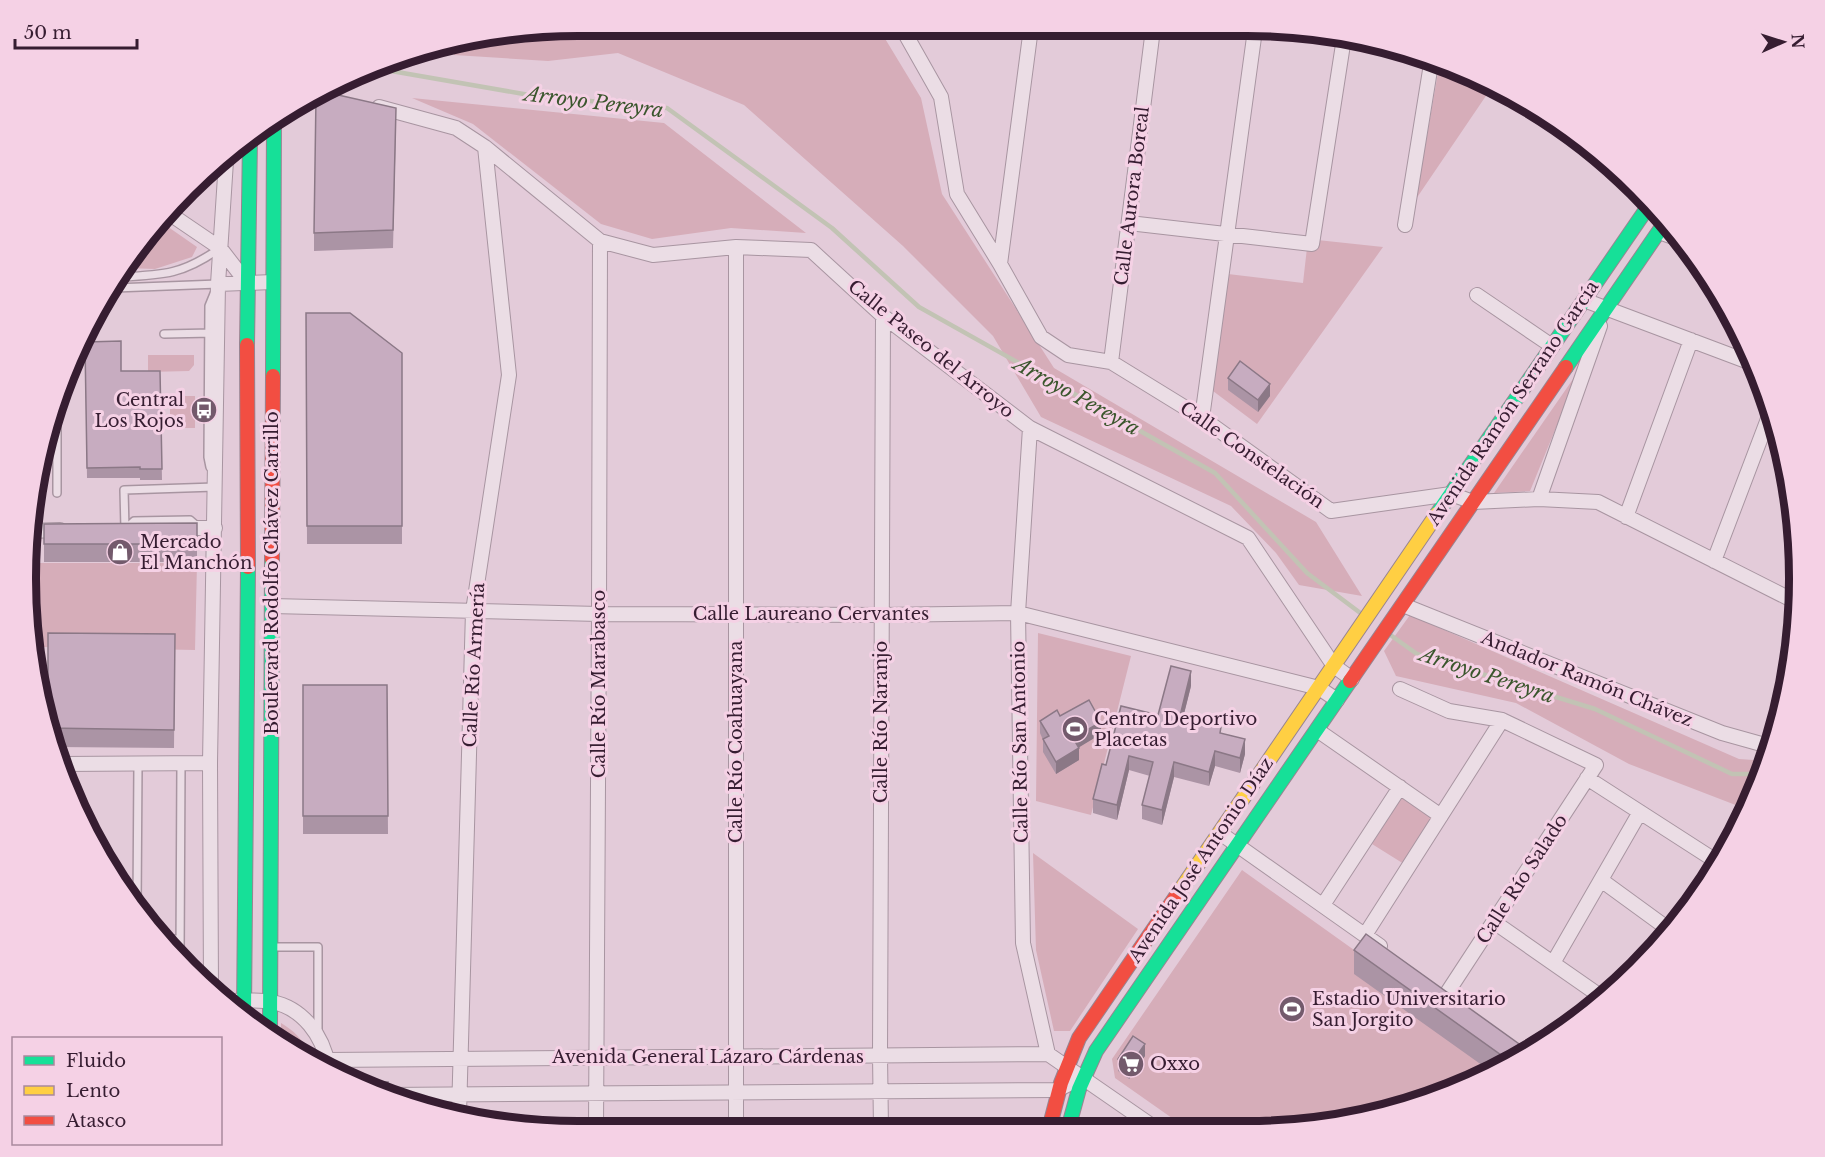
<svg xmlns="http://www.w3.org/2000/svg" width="1825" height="1157" viewBox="0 0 1825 1157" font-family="'Libre Baskerville',serif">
	<rect width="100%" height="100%" fill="#e3cbd9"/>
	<!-- green -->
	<path fill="#d6adb9" d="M579,26L878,27L921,98L942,194L1054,368L1316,522L1362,596L1299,585L1276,553L1231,506L1041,417L993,336L903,246L744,105L618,53L548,61L454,55L455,46Z
		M1439,67L1494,84L1416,199Z
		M412,98L664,123L806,233L731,228L652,239L601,224L473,124Z
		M161,222L197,247L192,257L155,269L126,268L140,242Z
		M1308,239L1383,247L1257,424L1213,391L1228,274L1303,283Z
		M148,355H194V365L189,371L148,372Z
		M1580,369L1530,491L1494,493Z
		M170,396H195V428H170Z
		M29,563H197L195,650L44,647V719Z
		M1410,615L1739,759L1768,761L1746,809L1629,764L1516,703L1396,676L1384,651Z
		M1038,633L1131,656L1091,815L1036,801Z
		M1402,796L1435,817L1404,864L1372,844Z
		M1033,853L1138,929L1070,1031H1054L1036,950Z
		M1242,870L1511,1062L1491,1075L1389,1113L1282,1130H1189L1115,1078L1112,1059Z
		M281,1023C294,1031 302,1038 308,1053L281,1036Z"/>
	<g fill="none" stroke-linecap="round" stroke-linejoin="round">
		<!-- stream -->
		<path stroke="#c2c3b4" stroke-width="4.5" d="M374,68L535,96L667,108L832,228L919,307L1215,473L1307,573L1363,615
			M1389,634L1417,654L1595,709L1732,774H1762"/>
		<defs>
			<path id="lane" d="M121,277C164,275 184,274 220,248
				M115,288L218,284L209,306L208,457L210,467
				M164,334L212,333
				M57,396V493
				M125,529L124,490L215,487
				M125,529L134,521L190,520L198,527
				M137,906L138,764
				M165,939H180
				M271,947H318V1033
				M180,955L181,763"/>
			<path id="street" d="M902,28L941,97L957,194L1000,264L1041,337L1068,355L1111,362L1202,418L1331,511L1451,494L1473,502L1539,499L1598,502L1796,602
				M379,107L456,128L485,147L600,241L653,255L736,247L811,250L883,316L1030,428L1248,538L1334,666L1352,679
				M170,214L220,248L247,283
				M1129,223L1312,244L1344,38
				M1405,225L1431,64
				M1659,232L1684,241
				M736,247V1128
				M1000,264L1031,28
				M218,284L273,282
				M1477,295L1552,346
				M1584,300L1754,364
				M1111,362L1153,29
				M1202,418L1255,30
				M1030,428L1018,613L1023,943L1048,1054
				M1539,499L1600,326
				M1626,517L1691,340
				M178,528H215
				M29,531L60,530
				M1714,561L1771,411
				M1403,605L1722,733L1772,747
				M272,606L599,614L882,615L1018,613L1319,688L1337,700
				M1400,689L1449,711L1502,720L1596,765L1447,993
				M1317,730L1441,816
				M63,764L210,763
				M1587,778L1719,863
				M1220,833L1380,946
				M1601,880L1671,931
				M1323,905L1400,787
				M1494,922L1603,998
				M1365,935L1502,720
				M1553,963L1640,812
				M211,991L210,763L218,284L226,161
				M224,1001C240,1001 257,999 272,1002C303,1008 323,1036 328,1065
				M327,1060L1048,1054L1158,1130
				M388,1095L1057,1090L1083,1077
				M459,1114L473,611L509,375L485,147
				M596,1127L599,614L600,241
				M881,1129L880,1055L883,316"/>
			<path id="fast" d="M247,345L250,139
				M1566,367L1666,221
				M273,376L274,117
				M1437,514L1650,204
				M244,1013L248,567
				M270,1029L272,559
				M1068,1129L1079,1089L1096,1051L1350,681"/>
			<path id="slow" d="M1177,895L1437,514"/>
			<path id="jam" d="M247,345L248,567
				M272,559L273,376
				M1350,681L1566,367
				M1049,1129L1061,1083L1079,1038L1177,895"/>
		</defs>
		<!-- lane casing -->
		<use href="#lane" stroke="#a895a1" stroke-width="10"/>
		<!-- street casing -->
		<use href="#street" stroke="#a895a1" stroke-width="16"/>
		<!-- fast casing -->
		<use href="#fast" stroke="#988491" stroke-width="16"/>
		<!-- slow casing -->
		<use href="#slow" stroke="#988491" stroke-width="16"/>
		<!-- jam casing -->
		<use href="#jam" stroke="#988491" stroke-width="16"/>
		<!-- lane -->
		<use href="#lane" stroke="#ebdde5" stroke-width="7"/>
		<!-- street -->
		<use href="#street" stroke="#ebdde5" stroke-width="14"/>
		<!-- fast -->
		<use href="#fast" stroke="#16e098" stroke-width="14"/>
		<!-- slow -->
		<use href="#slow" stroke="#ffcf43" stroke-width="14"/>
		<!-- jam -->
		<use href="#jam" stroke="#f24e42" stroke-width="14"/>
	</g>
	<!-- wall -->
	<path fill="#ab94a5" d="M396,126L393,248L314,251V233Z
		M306,313L402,353V544H307Z
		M85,352L121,371H160L162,480H140V478H87Z
		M1228,378L1270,396L1258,412L1228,390Z
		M197,523V562H44V524Z
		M175,634L174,748L56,747L47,727Z
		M303,685H387L388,834H303Z
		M1191,686L1183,717L1221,733L1245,754L1240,773L1215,766L1209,786L1174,777L1162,825L1142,819V805L1150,776L1129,770L1117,820L1093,813V799L1106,765Z
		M1060,716L1101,734L1078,747L1079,760L1056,774L1043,752V740L1040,733V721Z
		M1354,950L1529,1051L1493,1073L1354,974Z
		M1145,1056L1129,1079L1118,1071V1059Z"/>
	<!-- shaded-wall -->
	<path fill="#8b7886" d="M1270,384V396L1258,412V400Z
		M1191,671V686L1180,730V716Z
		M1101,722V734L1073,751V738Z
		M1245,739V754L1240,773V758Z
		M1079,748V760L1056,774V762Z
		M1215,751V766L1209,786V772Z
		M1129,756V770L1117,820V805Z
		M1174,762V777L1162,825V810Z
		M1145,1044V1056L1129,1079V1067Z"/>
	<!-- building -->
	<path fill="#c7acc0" stroke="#8b7886" stroke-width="1.5" d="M325,92L396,108L393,230L314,233L316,97Z
		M306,313H350L402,353V526H307Z
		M121,341V371H160L162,469H140V467L87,468L85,344L86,342Z
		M1240,361L1270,384L1258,400L1228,378Z
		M197,523V544H44V524Z
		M48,633L175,634L174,730L48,728Z
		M1171,666L1191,671L1180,716L1221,727L1220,733L1245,739L1240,758L1215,751L1209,772L1174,762L1162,810L1142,805L1153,762L1129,756L1117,805L1093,799L1102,764L1106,765L1121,706L1158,715Z
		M303,685H387L388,816H303Z
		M1089,700L1101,722L1073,738L1079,748L1056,762L1043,739L1049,736L1040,721L1057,710L1060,716Z
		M1366,934L1529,1051L1511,1062L1354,950Z
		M1133,1036L1145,1044L1129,1067L1118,1059Z
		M355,1082H388V1095L367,1089Z"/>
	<!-- icons -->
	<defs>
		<symbol id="bus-disc" viewBox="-11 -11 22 22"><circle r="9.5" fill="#735a6c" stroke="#f5d1e5"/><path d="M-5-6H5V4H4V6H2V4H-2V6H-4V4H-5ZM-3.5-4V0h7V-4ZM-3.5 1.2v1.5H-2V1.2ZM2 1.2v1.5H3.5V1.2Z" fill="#fff"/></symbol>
		<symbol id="shop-disc" viewBox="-11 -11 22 22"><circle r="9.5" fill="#735a6c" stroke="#f5d1e5"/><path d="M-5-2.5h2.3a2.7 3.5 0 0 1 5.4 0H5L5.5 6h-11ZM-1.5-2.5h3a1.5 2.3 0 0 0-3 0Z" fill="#fff"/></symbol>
		<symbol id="stadium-disc" viewBox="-11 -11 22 22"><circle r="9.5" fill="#735a6c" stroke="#f5d1e5"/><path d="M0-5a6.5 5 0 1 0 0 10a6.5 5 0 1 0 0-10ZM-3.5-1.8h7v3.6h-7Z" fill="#fff"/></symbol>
		<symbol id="supermarket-disc" viewBox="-11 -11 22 22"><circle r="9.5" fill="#735a6c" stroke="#f5d1e5"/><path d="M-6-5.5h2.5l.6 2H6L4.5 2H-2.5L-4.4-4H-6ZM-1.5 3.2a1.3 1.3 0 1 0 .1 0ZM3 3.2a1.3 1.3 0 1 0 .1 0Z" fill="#fff"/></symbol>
	</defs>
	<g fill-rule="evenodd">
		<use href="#bus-disc" x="189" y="395" width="30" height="30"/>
		<use href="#shop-disc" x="105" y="537" width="30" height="30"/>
		<use href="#stadium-disc" x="1060" y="714" width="30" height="30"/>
		<use href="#stadium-disc" x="1277" y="994" width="30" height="30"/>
		<use href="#supermarket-disc" x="1116" y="1049" width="30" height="30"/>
	</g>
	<g text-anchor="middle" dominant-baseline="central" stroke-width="6" stroke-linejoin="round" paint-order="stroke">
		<!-- street labels -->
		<g font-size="18" fill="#361d31" stroke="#f5d1e5">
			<text transform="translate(1132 196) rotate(-83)">Calle Aurora Boreal</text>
			<text transform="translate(931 349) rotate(39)">Calle Paseo del Arroyo</text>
			<text transform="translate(1513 403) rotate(-56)">Avenida Ramón Serrano García</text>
			<text transform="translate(1252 455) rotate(35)">Calle Constelación</text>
			<text transform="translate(272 573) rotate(-90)">Boulevard Rodolfo Chávez Carrillo</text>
			<text x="811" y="614">Calle Laureano Cervantes</text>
			<text transform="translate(474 665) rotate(-87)">Calle Río Armería</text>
			<text transform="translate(1587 679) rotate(22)">Andador Ramón Chávez</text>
			<text transform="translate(599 684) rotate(-90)">Calle Río Marabasco</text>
			<text transform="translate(881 722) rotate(-90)">Calle Río Naranjo</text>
			<text transform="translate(736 742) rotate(-90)">Calle Río Coahuayana</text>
			<text transform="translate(1020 742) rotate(-91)">Calle Río San Antonio</text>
			<text transform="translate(1201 860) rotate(-56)">Avenida José Antonio Díaz</text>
			<text transform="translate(1522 879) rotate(-57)">Calle Río Salado</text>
			<text x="708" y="1057">Avenida General Lázaro Cárdenas</text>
		</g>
		<!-- poi labels -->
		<g font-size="18" fill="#361d31" stroke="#f5d1e5" text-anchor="start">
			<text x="184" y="400" text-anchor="end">Central<tspan x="184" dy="21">Los Rojos</tspan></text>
			<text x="140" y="542">Mercado<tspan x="140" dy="21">El Manchón</tspan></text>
			<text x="1094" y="719">Centro Deportivo<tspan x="1094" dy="21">Placetas</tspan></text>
			<text x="1312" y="999">Estadio Universitario<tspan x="1312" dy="21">San Jorgito</tspan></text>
			<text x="1150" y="1064">Oxxo</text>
		</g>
		<!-- water labels -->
		<g font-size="20" font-style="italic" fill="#3b562d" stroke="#f5d1e5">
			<text transform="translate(594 102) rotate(7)">Arroyo Pereyra</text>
			<text transform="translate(1077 396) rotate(29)">Arroyo Pereyra</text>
			<text transform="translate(1487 675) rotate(18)">Arroyo Pereyra</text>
		</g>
	</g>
	<!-- crop -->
	<path d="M0 0H1825V1157H0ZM578 36H1247A542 542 0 0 1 1789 578V579A542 542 0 0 1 1247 1121H578A542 542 0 0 1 36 579V578A542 542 0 0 1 578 36Z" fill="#f5d1e5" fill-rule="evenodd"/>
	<path fill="none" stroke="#361d31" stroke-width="8" d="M578 36H1247A542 542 0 0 1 1789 578V579A542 542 0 0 1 1247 1121H578A542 542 0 0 1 36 579V578A542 542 0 0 1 578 36Z"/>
	<!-- legend -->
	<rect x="12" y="1037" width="210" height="108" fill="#f5d1e5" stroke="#a9899d" stroke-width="1.5"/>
	<rect x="24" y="1056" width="30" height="9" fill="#16e098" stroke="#a9899d" stroke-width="1.5"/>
	<text x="66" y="1067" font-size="18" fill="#361d31">Fluido</text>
	<rect x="24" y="1086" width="30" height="9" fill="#ffcf43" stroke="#a9899d" stroke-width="1.5"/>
	<text x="66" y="1097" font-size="18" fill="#361d31">Lento</text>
	<rect x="24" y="1116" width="30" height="9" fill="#f24e42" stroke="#a9899d" stroke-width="1.5"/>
	<text x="66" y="1127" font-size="18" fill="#361d31">Atasco</text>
	<!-- north arrow -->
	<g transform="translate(1783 42) rotate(87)" stroke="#f5d1e5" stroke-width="4.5" paint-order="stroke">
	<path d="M0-4.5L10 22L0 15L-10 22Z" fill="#361d31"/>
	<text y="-9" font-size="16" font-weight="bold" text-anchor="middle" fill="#361d31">N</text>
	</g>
	<!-- scale -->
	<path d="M15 39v9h122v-9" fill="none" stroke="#361d31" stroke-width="3"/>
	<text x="24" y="39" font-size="18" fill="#361d31" stroke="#f5d1e5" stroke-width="4.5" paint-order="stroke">50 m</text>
</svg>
